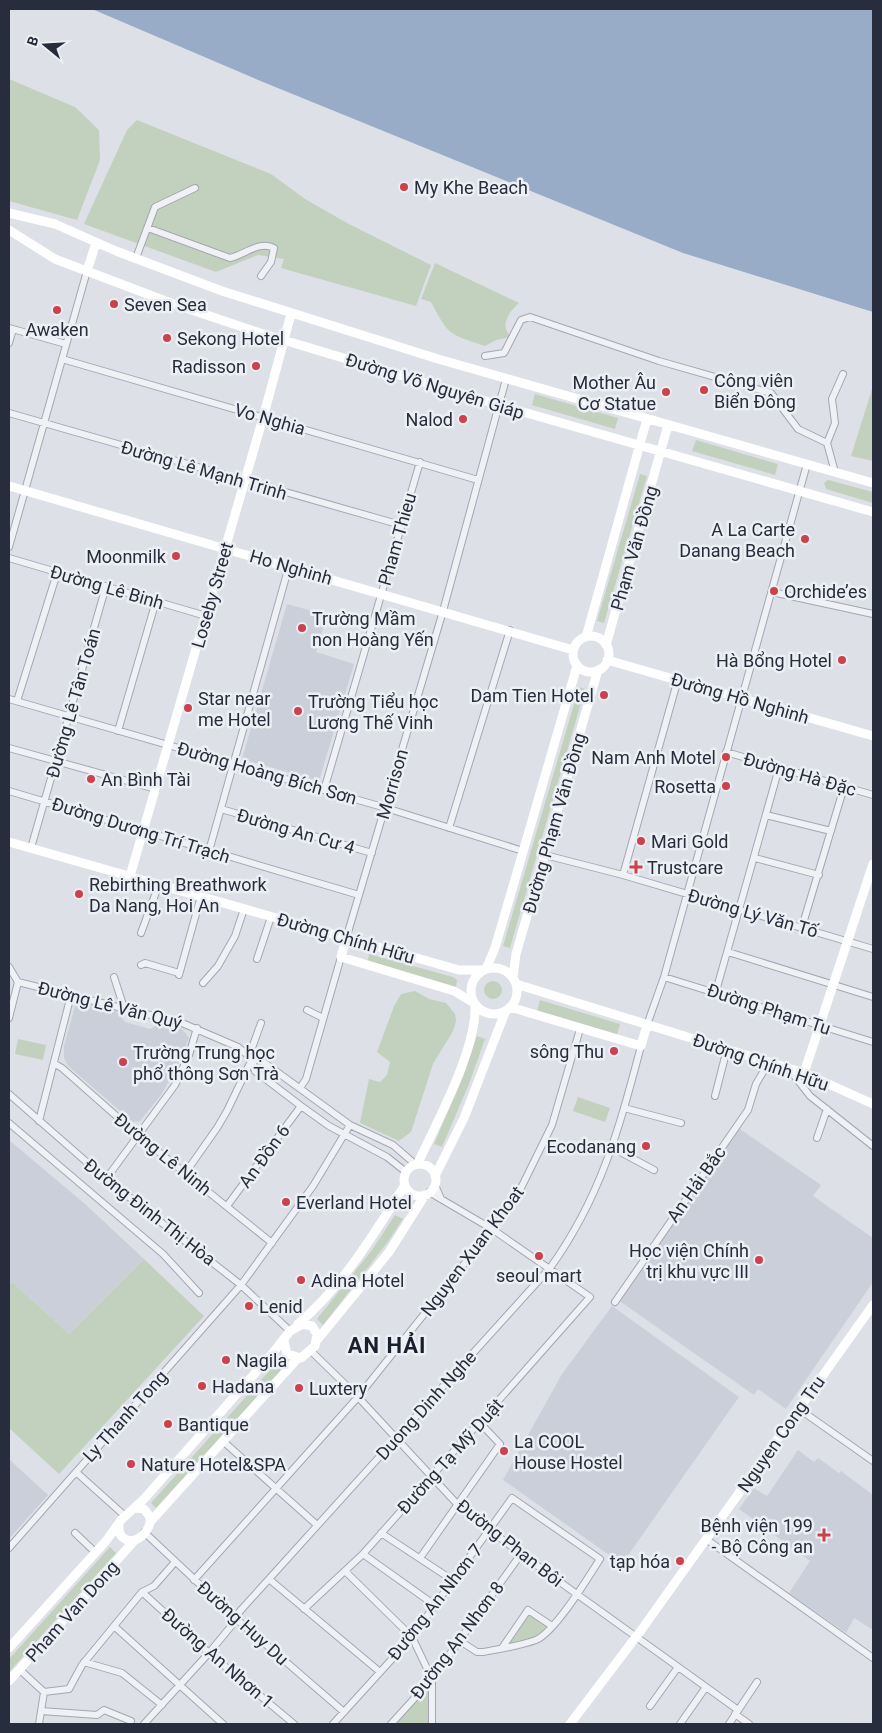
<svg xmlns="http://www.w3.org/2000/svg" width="882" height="1733" viewBox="0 0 882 1733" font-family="Roboto,sans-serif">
	<rect width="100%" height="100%" fill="#dde0e7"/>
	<!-- built -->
	<path fill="#cbcfd9" d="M287,604L327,615L316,652L354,664L319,781L242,759Z
		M81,1001L116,1011L125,1022L150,1029L161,1023L182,1029L189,1038L177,1067L161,1095L140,1121L133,1122L68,1066L64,1058V1046L75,1006Z
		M737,1127L821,1185L813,1196L873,1238V1282L786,1409L758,1389L754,1395L618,1300Z
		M9,1140L85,1204L144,1259L69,1334L12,1282L9,1285Z
		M612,1306L739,1397L622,1564L503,1480L562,1374Z
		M798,1450L814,1462L818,1458L839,1473L841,1471L873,1495V1630L854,1618L846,1633L789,1593L810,1561L739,1509L754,1488L767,1496Z
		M9,1459L48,1495L9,1539Z"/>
	<!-- green -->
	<path fill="#c2d1be" d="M9,79L75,107L99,130L100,160L77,220L9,201Z
		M137,120L271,174L305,199L347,223L431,265L416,306L281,268L284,259L258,255L216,272L84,224L127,130Z
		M435,263L519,303C509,312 499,325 511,337L496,340L485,346C449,334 449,336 431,302L421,299Z
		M873,386V461L851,456Z
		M535,394L618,418L615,429L532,405Z
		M696,440L778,464L775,475L692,451Z
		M640,474L647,476L604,623L597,621Z
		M828,480L873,492V503L826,489L824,483Z
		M579,687L585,689L510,948L503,946Z
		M369,954L453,977L457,980L456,987L454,988L367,963Z
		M484 990a9 9 0 1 1 18 0a9 9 0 1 1-18 0Z
		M415,991L429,999L446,1003L455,1014L456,1021L453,1031L433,1064L411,1132L399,1141L360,1123L369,1079L380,1082L387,1075L390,1062L377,1052L394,1006L401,994Z
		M540,1000L620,1024L617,1035L537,1011Z
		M477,1036L485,1039L469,1084L442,1147L434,1144L463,1077Z
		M18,1039L46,1045L43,1060L15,1054Z
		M578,1097L610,1108L605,1122L573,1111Z
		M395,1215L403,1219L387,1243L323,1325L317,1319L372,1250Z
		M144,1259L204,1316L59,1474L9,1428V1285L12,1282L69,1334Z
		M278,1361L285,1367L156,1508L151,1503Z
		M110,1547L116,1553L9,1672V1659Z
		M529,1612L550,1626L536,1638L505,1646Z
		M430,1686L429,1724H395Z"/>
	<!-- water -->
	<path fill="#98acc7" d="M92,9H873V312L683,253L263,82Z"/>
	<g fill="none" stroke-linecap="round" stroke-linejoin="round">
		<defs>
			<path id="street" d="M148,228L230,258C244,255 260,240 274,248L271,262L261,276
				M136,258L155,207L195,188
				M9,328L66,344
				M9,343L13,329
				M485,356L504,353L521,320L530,317L659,361L771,393L798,429L827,443
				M62,359L478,480
				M9,413L401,525
				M835,472L827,443L835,423L832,399L843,374
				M9,547L87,271
				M9,558L206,616
				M772,592L873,614
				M9,699L386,808L523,851
				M17,701L57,573
				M118,731L156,601
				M9,748L156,789
				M726,752L873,795
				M324,790L420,462
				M9,791L359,895
				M221,809L372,853
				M766,815L831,831
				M449,828L510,630
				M31,848L106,586
				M209,851L289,566
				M545,855L623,875L873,949
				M755,858L819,875
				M623,875L678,679
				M802,927L844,787
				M141,933L159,884
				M346,939L443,611L506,379
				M728,952L873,997
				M257,959L271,917
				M141,965L145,963L179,973
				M9,967L18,982L9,1018
				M179,975L201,896
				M114,977L124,1008
				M664,977L873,1042
				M18,982L182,1023L238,1047L252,1059L262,1061L350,1125L393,1145L415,1164
				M203,983L218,966L235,936L244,909
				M716,991L779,768
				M307,1010L323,1018
				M647,1025L664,977L807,464
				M252,1059L255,1071L301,1106L329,1126L387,1157L406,1172
				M55,1064L62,1068L139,1136L272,1243
				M789,1069L810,1096L873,1146
				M300,1088L306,1079L341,957
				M9,1094L106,1179L241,1285L290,1331
				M715,1096L727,1049
				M624,1108L681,1123
				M39,1121L71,995
				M9,1123L163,1254L199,1293
				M817,1138L827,1109
				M613,1148L654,1170
				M186,1172L217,1128L227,1111L252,1059V1048L261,1023
				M106,1179L175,1085L189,1055L197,1028
				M435,1185L441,1199
				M227,1206L301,1106
				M615,1302L748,1110L756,1084L769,1062
				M311,1351L358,1397L458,1505L521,1554L738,1710
				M799,1409L873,1461
				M224,1442L317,1525
				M76,1472L125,1516
				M144,1532L241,1623L344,1712
				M75,1533L95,1552
				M381,1533L454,1581
				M706,1539L873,1658
				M9,1548L241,1285L313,1186L350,1125
				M363,1554L436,1606
				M420,1558L500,1444L480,1423
				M345,1571L412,1637L432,1679V1724
				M269,1579L380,1672
				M194,1580L358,1397L492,1229L519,1192L552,1125L580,1029
				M142,1592L209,1653L294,1724
				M304,1609L363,1554L590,1297L492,1229L429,1192
				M114,1626L223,1724
				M502,1648L528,1610L552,1626
				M84,1662L122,1673L162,1705
				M19,1669L44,1692L39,1724
				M44,1692L69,1689L82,1665L142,1592L154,1586L175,1562
				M650,1706L678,1667
				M41,1711L97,1715L104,1710L131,1721
				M735,1714L749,1724
				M144,1724L209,1653L232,1625L240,1611L269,1579L550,1268C601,1197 619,1129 641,1046
				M333,1724L412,1637L512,1498L600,1559C588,1578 555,1632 536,1640C519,1646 500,1649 483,1652H477L460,1641
				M391,1724L432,1679L521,1554
				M680,1724L706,1687
				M729,1724L757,1682"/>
		</defs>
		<!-- street casing -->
		<use href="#street" stroke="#a3a7b1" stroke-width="8"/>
		<!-- street -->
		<use href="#street" stroke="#eff1f5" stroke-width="6"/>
		<!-- secondary -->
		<path stroke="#fff" stroke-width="9" d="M9,213L55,224L116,251L222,291L438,359L873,483
			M9,230L55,259L171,303L254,331L499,405L873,512
			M87,271L96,243
			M9,486L573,650
			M573 654a18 18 0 1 1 36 0a18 18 0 1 1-36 0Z
			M586,637L647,419
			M606,645L668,425
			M607,660L873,736
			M9,842L459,970H483
			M130,876L263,418L291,314
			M346,939L341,957L454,991L474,1003
			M471 991a23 23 0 1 1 46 0a23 23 0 1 1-46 0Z
			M486,969L495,948L577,666
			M513,977L516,954L598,670
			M516,984L804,1073L873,1104
			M510,1007L641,1046L647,1025
			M804,1073L873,864
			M418,1163C437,1122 477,1049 475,1005
			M404 1180a16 16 0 1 1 32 0a16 16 0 1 1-32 0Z
			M435,1176L464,1118L506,1010
			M298,1324C342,1287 374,1234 405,1185
			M318,1339L389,1252L425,1195
			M151,1521L298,1358
			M119,1525C118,1534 122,1540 132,1541C142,1539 152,1527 150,1517L144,1509L135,1508
			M9,1648L106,1541L121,1520L144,1499L272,1354L290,1331L303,1324L312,1326L317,1334L315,1346L301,1358L287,1354L284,1341
			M9,1681L134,1541
			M570,1724L642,1629L873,1305"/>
	</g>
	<!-- markers -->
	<g fill="#cc414e" stroke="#eceff4" stroke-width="2">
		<circle cx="404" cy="187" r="5"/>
		<circle cx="114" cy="304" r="5"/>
		<circle cx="57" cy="310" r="5"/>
		<circle cx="167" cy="338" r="5"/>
		<circle cx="256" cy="366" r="5"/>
		<circle cx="704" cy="390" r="5"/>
		<circle cx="666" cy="392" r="5"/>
		<circle cx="463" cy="419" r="5"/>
		<circle cx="805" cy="539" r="5"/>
		<circle cx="176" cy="556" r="5"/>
		<circle cx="774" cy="591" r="5"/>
		<circle cx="302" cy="628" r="5"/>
		<circle cx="842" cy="660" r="5"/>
		<circle cx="604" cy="695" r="5"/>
		<circle cx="188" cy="708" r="5"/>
		<circle cx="298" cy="711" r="5"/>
		<circle cx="726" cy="757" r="5"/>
		<circle cx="91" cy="779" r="5"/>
		<circle cx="726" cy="786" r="5"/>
		<circle cx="641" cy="841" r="5"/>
		<path d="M633.5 859.5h5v5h5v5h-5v5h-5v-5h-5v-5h5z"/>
		<circle cx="79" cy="894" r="5"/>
		<circle cx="614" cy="1051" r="5"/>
		<circle cx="123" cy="1062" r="5"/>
		<circle cx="646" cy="1146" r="5"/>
		<circle cx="286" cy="1202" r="5"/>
		<circle cx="539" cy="1256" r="5"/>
		<circle cx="759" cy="1260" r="5"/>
		<circle cx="301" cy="1280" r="5"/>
		<circle cx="249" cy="1306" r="5"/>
		<circle cx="226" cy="1360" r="5"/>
		<circle cx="202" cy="1386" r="5"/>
		<circle cx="299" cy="1388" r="5"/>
		<circle cx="168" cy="1424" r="5"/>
		<circle cx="504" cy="1451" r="5"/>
		<circle cx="131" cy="1464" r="5"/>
		<path d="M821.5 1527.5h5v5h5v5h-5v5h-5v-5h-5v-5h5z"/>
		<circle cx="680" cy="1561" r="5"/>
	</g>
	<g text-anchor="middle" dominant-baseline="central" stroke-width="5" stroke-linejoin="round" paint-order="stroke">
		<!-- poi labels -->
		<g font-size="18" fill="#272d3d" stroke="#eceff4" text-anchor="start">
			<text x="414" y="187">My Khe Beach</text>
			<text x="124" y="304">Seven Sea</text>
			<text x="57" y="329" text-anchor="middle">Awaken</text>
			<text x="177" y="338">Sekong Hotel</text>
			<text x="246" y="366" text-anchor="end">Radisson</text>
			<text x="714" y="380">Công viên<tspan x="714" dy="21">Biển Đông</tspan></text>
			<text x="656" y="382" text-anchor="end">Mother Âu<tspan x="656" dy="21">Cơ Statue</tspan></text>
			<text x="453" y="419" text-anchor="end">Nalod</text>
			<text x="795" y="529" text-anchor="end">A La Carte<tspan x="795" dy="21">Danang Beach</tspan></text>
			<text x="166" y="556" text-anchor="end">Moonmilk</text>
			<text x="784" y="591">Orchide’es</text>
			<text x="312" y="618">Trường Mầm<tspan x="312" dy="21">non Hoàng Yến</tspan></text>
			<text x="832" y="660" text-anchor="end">Hà Bổng Hotel</text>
			<text x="594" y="695" text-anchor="end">Dam Tien Hotel</text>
			<text x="198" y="698">Star near<tspan x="198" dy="21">me Hotel</tspan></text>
			<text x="308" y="701">Trường Tiểu học<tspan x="308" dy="21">Lương Thế Vinh</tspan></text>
			<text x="716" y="757" text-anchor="end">Nam Anh Motel</text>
			<text x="101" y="779">An Bình Tài</text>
			<text x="716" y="786" text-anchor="end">Rosetta</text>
			<text x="651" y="841">Mari Gold</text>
			<text x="647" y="867">Trustcare</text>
			<text x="89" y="884">Rebirthing Breathwork<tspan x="89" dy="21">Da Nang, Hoi An</tspan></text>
			<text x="604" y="1051" text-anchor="end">sông Thu</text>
			<text x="133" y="1052">Trường Trung học<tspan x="133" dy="21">phổ thông Sơn Trà</tspan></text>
			<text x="636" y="1146" text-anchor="end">Ecodanang</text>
			<text x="296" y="1202">Everland Hotel</text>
			<text x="749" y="1250" text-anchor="end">Học viện Chính<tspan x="749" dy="21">trị khu vực III</tspan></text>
			<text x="539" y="1275" text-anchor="middle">seoul mart</text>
			<text x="311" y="1280">Adina Hotel</text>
			<text x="259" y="1306">Lenid</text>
			<text x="236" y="1360">Nagila</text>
			<text x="212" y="1386">Hadana</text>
			<text x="309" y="1388">Luxtery</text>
			<text x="178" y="1424">Bantique</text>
			<text x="514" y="1441">La COOL<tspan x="514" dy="21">House Hostel</tspan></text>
			<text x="141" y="1464">Nature Hotel&amp;SPA</text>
			<text x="813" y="1525" text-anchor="end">Bệnh viện 199<tspan x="813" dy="21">- Bộ Công an</tspan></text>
			<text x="670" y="1561" text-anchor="end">tạp hóa</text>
		</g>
		<!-- street labels -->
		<g font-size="18" fill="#272d3d" stroke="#eceff4">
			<text transform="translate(435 386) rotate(17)">Đường Võ Nguyên Giáp</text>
			<text transform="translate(270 419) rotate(16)">Vo Nghia</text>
			<text transform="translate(204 470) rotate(16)">Đường Lê Mạnh Trinh</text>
			<text transform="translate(397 539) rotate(-74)">Pham Thieu</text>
			<text transform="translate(634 548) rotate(-74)">Phạm Văn Đồng</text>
			<text transform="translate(291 567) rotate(16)">Ho Nghinh</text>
			<text transform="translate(107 587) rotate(16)">Đường Lê Binh</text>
			<text transform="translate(212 595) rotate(-74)">Loseby Street</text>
			<text transform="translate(740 698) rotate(16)">Đường Hồ Nghinh</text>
			<text transform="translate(73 703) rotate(-74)">Đường Lê Tân Toán</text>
			<text transform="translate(267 773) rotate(16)">Đường Hoàng Bích Sơn</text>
			<text transform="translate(800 774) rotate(16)">Đường Hà Đặc</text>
			<text transform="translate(392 784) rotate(-74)">Morrison</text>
			<text transform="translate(554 823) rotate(-74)">Đường Phạm Văn Đồng</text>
			<text transform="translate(141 830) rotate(17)">Đường Dương Trí Trạch</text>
			<text transform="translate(296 831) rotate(16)">Đường An Cư 4</text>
			<text transform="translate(753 913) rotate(16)">Đường Lý Văn Tố</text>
			<text transform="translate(346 938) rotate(16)">Đường Chính Hữu</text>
			<text transform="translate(110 1005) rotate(14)">Đường Lê Văn Quý</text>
			<text transform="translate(769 1009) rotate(18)">Đường Phạm Tu</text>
			<text transform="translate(761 1062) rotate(19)">Đường Chính Hữu</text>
			<text transform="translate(163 1154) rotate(39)">Đường Lê Ninh</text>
			<text transform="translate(264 1156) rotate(-54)">An Đồn 6</text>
			<text transform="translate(696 1184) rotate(-55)">An Hải Bắc</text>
			<text transform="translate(150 1212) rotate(38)">Đường Đinh Thị Hòa</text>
			<text transform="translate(472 1251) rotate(-53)">Nguyen Xuan Khoat</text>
			<text transform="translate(426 1405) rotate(-48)">Duong Dinh Nghe</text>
			<text transform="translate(125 1416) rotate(-48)">Ly Thanh Tong</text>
			<text transform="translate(781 1434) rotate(-55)">Nguyen Cong Tru</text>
			<text transform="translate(450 1456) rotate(-48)">Đường Tạ Mỹ Duật</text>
			<text transform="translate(510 1543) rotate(38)">Đường Phan Bôi</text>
			<text transform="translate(435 1602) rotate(-52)">Đường An Nhơn 7</text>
			<text transform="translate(72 1611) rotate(-48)">Pham Van Dong</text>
			<text transform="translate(243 1623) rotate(42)">Đường Huy Du</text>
			<text transform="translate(457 1640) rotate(-53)">Đường An Nhơn 8</text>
			<text transform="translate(218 1658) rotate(41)">Đường An Nhơn 1</text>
		</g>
		<!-- district labels -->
		<g font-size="22" font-weight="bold" letter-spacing="1" fill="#191f2e" stroke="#eceff4">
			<text x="387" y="1345">AN HẢI</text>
		</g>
	</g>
	<!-- border -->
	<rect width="882" height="1733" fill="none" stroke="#272d3d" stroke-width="20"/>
	<!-- north arrow -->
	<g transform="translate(45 45) rotate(288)" stroke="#eceff4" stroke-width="4" paint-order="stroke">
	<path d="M0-4L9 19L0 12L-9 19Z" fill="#272d3d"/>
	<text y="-8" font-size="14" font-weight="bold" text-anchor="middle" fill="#272d3d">B</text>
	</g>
</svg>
